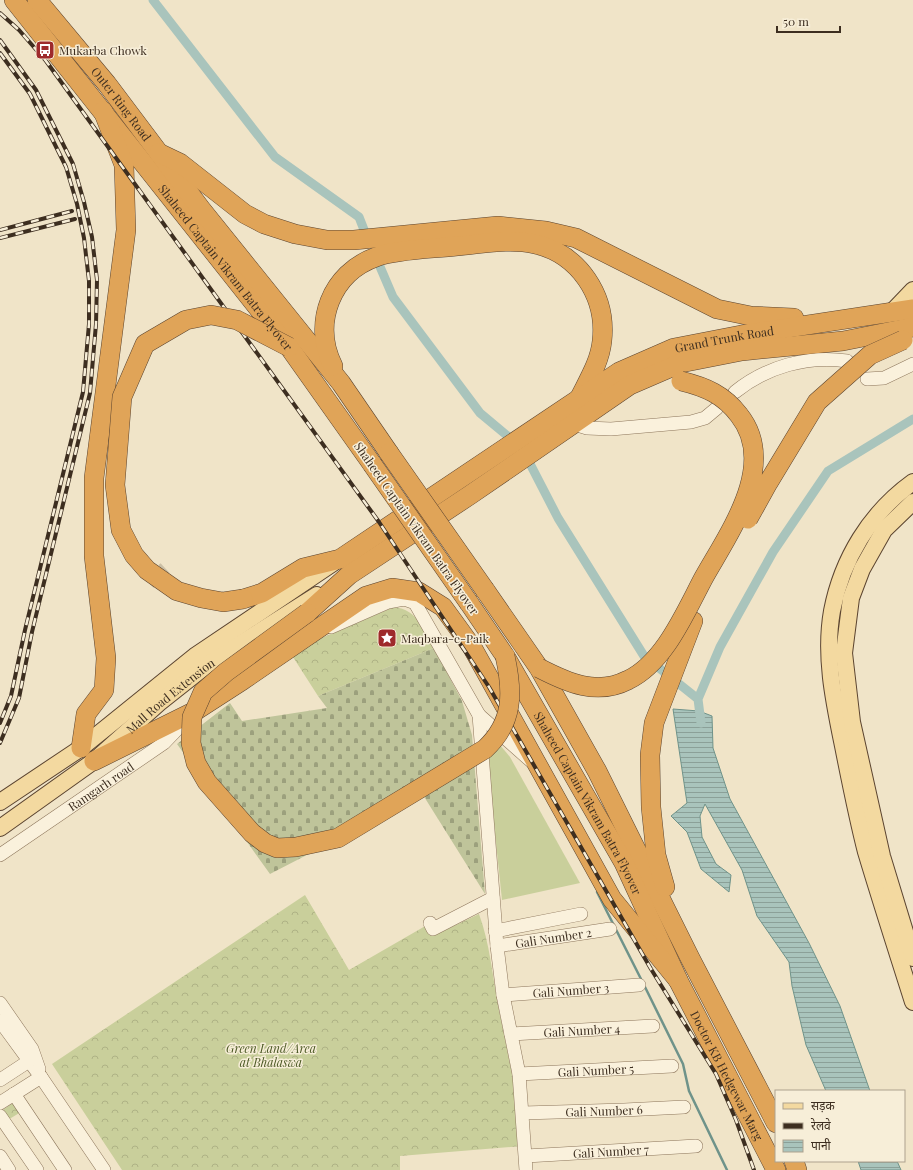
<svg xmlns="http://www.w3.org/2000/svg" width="913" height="1170" viewBox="0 0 913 1170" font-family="'Playfair Display','Noto Sans Devanagari',serif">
	<defs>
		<pattern id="forest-crowns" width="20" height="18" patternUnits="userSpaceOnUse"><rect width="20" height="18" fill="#c9cf9b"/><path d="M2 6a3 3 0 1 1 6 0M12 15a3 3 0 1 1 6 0" fill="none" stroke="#aeb285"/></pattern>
		<pattern id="cemetery-stones" width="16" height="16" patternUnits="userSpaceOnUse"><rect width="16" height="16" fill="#bfc49a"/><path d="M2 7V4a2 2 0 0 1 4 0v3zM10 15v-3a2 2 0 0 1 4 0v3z" fill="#9ca07d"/></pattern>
		<pattern id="water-rules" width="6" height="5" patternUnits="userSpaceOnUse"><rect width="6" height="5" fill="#a9c4bc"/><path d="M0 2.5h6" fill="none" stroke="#8ba098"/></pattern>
	</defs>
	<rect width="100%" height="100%" fill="#f0e4c8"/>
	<!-- grass -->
	<path fill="#c9cf9b" d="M500,745L510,757L580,883L502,900L487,758Z"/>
	<!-- forest -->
	<path fill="url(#forest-crowns)" d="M394,607C418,610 423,629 434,648L318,696L293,657L319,639Z
		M305,895L349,970L427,925L437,934L479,914C490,944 492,974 498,1004C507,1052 519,1097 522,1146L400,1156V1170H122L52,1064Z
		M14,1102L21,1112L6,1121L0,1112Z"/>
	<!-- cemetery -->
	<path fill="url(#cemetery-stones)" d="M434,648L462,701L472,735L485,894L423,795L270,874L177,744L230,703L242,721L327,708L318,696Z"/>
	<!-- water -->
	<path fill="url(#water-rules)" stroke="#6f938a" d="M673,709L699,711L712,716L713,748L730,799L809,943L840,1006L870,1091H826L806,1045L792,986L789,962L757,916L742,870L705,804L700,816L702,837L716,864L731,875L729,892L701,869L687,832L671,816L687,803Z
		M858,1161H897L901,1170H861Z"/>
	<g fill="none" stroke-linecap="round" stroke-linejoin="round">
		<!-- stream -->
		<path stroke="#6f938a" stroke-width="2.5" d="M597,892L642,981
			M644,985L683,1064L689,1091L727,1170"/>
		<!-- canal -->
		<path stroke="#a9c4bc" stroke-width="9" d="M153,0L275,157L359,217L368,240
			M375,255L393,297L480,413L516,443
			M525,454L558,518L644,656L698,699L701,723
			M698,699L720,647L773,552L828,471L913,419"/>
		<!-- minor-tunnel -->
		<path stroke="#ccc0a6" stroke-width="13" stroke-dasharray="13 6" stroke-linecap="butt" d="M149,583L165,568"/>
		<defs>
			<g id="minor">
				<path d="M867,379L884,378L913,364"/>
				<path d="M735,392C766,367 807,355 847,361"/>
				<path d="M574,424L587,428L611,429L691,422L705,418L717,408"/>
				<path d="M331,627L388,602L404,599L415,603L479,715L531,761"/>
				<path d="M479,715L497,946L503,995L519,1074L526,1170"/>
				<path id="s1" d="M0,855L164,743L187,719"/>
				<path d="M430,923L433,929L493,898"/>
				<path d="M495,931L581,914"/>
				<path id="s2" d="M497,946L610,929"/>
				<path id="s3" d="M503,995L639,985"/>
				<path d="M0,1003L32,1049L39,1069"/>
				<path d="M0,1021L41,1077L104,1170"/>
				<path id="s4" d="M511,1034L653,1026"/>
				<path id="s5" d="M519,1074L672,1066"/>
				<path d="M0,1080L29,1061"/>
				<path d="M14,1094L65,1170"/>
				<path d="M0,1103L41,1077"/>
				<path id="s6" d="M523,1113L624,1110L684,1107"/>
				<path d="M0,1116L37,1170"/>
				<path d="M0,1156L9,1170"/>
				<path id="s7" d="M526,1156L696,1146"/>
			</g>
			<g id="major">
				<path d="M891,313L913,290"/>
				<path d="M913,482C870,513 842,559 832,611C824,656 834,702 843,746C850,781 857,817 866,852C881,902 897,952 913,1002"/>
				<path d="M913,502L884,530L862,569L851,598L844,653L852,722L882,856L913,958"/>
				<path d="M0,802L81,748L195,656L333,563"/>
				<path id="s8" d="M0,828L94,761L159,703L207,665L317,595"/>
			</g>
			<g id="highway">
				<path id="s9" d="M14,0L289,347L372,464"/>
				<path id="s10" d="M37,0L107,84L201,209L341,383L389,453"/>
				<path d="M159,153L180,163L245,214L264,224L295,234L327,240H354L498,226L546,231L576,238L717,309L751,316L794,318"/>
				<path d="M333,366C312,323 331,273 376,257C399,249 432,249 457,246C482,244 510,238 535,244C579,254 607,296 602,341C600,361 589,379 580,397"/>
				<path d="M485,590L539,668L597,771L690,958L776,1123"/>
				<path id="s11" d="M243,599L262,593L303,568L340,559L619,372L674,348L741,335L913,309"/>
				<path id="s12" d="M469,603L505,656L624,863L678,980L776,1170"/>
				<path d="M307,613L349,575L470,495L630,385L681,363L742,351L843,341L913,327"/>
				<path d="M81,748L86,714L104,690L106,658L94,556V478L126,230L124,165L103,111"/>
				<path d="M94,761L195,711L243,680L366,596L392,588L419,592L443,607L472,647L612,899L678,980"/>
				<path d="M665,887L656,855L651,807L650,755L654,723L693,621"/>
				<path d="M794,1161L797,1170"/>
			</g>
		</defs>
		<!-- minor casing -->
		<use href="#minor" stroke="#8d765c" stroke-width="14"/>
		<!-- major casing -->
		<use href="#major" stroke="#5b4430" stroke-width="18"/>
		<!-- highway casing -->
		<use href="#highway" stroke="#5b4430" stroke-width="20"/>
		<!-- minor -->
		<use href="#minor" stroke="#faf1dc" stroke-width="13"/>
		<!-- major -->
		<use href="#major" stroke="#f3d9a0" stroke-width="16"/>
		<!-- highway -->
		<use href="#highway" stroke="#e0a458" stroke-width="19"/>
		<defs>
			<path id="rail" d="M0,13L19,30L46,61L379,522L489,687L651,969L716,1074L736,1120L754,1170
				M0,40L36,90L73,164L84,202L92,237L97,280L96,324L90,393L32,632L19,698L0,743
				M0,53L30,94L66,167L77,204L84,238L89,281V324L83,392L25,630L11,696L0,723
				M0,230L72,211
				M0,238L75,219"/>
		</defs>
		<!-- rail casing -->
		<use href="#rail" stroke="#3d2e20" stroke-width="4"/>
		<!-- rail -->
		<use href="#rail" stroke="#f7eed8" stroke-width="2.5" stroke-dasharray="8" stroke-linecap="butt"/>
		<defs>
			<path id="highway-bridge" d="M389,453L485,590
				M372,464L469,603
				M748,519L768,483L817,402L870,355L903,340
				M243,599L223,602L201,598L177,591L147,570L134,555L121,530L115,485L122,397L145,344L186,320L211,315L237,320L289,347
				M307,613L226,672L203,692L192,717L191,743L196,763L207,782L252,833L265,843L277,848L296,847L338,838L485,749C514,722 513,692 505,656
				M539,668C568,683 597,696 628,680C664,663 685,613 703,579C728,534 779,465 739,415C724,395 706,387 681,381"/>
		</defs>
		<!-- highway-bridge casing -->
		<use href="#highway-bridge" stroke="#5b4430" stroke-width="20" stroke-linecap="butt"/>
		<!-- highway-bridge -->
		<use href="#highway-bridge" stroke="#e0a458" stroke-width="19"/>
	</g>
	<!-- icons -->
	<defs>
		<symbol id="bus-square" viewBox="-11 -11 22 22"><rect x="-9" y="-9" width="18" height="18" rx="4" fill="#9e2a2b" stroke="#f7eed8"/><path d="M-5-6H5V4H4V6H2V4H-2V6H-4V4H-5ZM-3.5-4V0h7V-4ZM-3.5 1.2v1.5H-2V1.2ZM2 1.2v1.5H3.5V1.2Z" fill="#fff"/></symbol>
		<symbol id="sight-square" viewBox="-11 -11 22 22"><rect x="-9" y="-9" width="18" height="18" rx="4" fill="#9e2a2b" stroke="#f7eed8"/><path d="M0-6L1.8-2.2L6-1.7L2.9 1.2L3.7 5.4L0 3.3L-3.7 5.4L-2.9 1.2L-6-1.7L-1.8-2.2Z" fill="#fff"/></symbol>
	</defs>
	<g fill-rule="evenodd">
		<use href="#bus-square" x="34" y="39" width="22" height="22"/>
		<use href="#sight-square" x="376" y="627" width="22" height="22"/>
	</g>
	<g text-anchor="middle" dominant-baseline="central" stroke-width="3" stroke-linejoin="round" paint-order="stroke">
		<!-- poi labels -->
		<g font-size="12" fill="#3d2e20" stroke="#f7eed8" text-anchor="start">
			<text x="59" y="50">Mukarba Chowk</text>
			<text x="401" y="638">Maqbara-e-Paik</text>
		</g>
		<!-- street labels -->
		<g font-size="12" fill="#3d2e20" stroke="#f7eed8">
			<text stroke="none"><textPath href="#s10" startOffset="134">Outer Ring Road</textPath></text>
			<text stroke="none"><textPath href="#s9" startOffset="341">Shaheed Captain Vikram Batra Flyover</textPath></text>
			<text stroke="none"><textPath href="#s11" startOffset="553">Grand Trunk Road</textPath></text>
			<text transform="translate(417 528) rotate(55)">Shaheed Captain Vikram Batra Flyover</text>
			<text stroke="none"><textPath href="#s8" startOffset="216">Mall Road Extension</textPath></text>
			<text stroke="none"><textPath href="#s1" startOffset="122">Ramgarh road</textPath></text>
			<text stroke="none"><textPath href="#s12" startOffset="233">Shaheed Captain Vikram Batra Flyover</textPath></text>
			<text stroke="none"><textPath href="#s2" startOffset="57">Gali Number 2</textPath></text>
			<text stroke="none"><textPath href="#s3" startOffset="68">Gali Number 3</textPath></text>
			<text stroke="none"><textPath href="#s4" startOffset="71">Gali Number 4</textPath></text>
			<text stroke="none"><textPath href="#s5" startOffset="77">Gali Number 5</textPath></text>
			<text stroke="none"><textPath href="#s12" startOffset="539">Doctor KB Hedgewar Marg</textPath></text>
			<text stroke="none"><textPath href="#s6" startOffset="81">Gali Number 6</textPath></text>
			<text stroke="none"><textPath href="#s7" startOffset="85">Gali Number 7</textPath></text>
		</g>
		<!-- park labels -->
		<g font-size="12" font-style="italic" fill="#4d5a26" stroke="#f7eed8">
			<text x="271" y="1048">Green Land/Area<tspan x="271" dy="14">at Bhalaswa</tspan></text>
		</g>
	</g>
	<!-- legend -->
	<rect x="775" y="1090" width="130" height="72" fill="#f7eed8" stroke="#ada18e"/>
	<rect x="783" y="1103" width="20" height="6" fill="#f3d9a0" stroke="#ada18e"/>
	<text x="811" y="1110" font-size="12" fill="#3d2e20">सड़क</text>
	<rect x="783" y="1123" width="20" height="6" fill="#3d2e20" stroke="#ada18e"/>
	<text x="811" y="1130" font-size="12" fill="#3d2e20">रेलवे</text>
	<rect x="783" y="1140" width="20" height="12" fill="url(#water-rules)" stroke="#ada18e"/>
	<text x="811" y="1150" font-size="12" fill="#3d2e20">पानी</text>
	<!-- scale -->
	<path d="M777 26v6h63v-6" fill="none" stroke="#3d2e20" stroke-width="2"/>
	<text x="783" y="26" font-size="12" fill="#3d2e20" stroke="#f7eed8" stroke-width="3" paint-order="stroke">50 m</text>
</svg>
